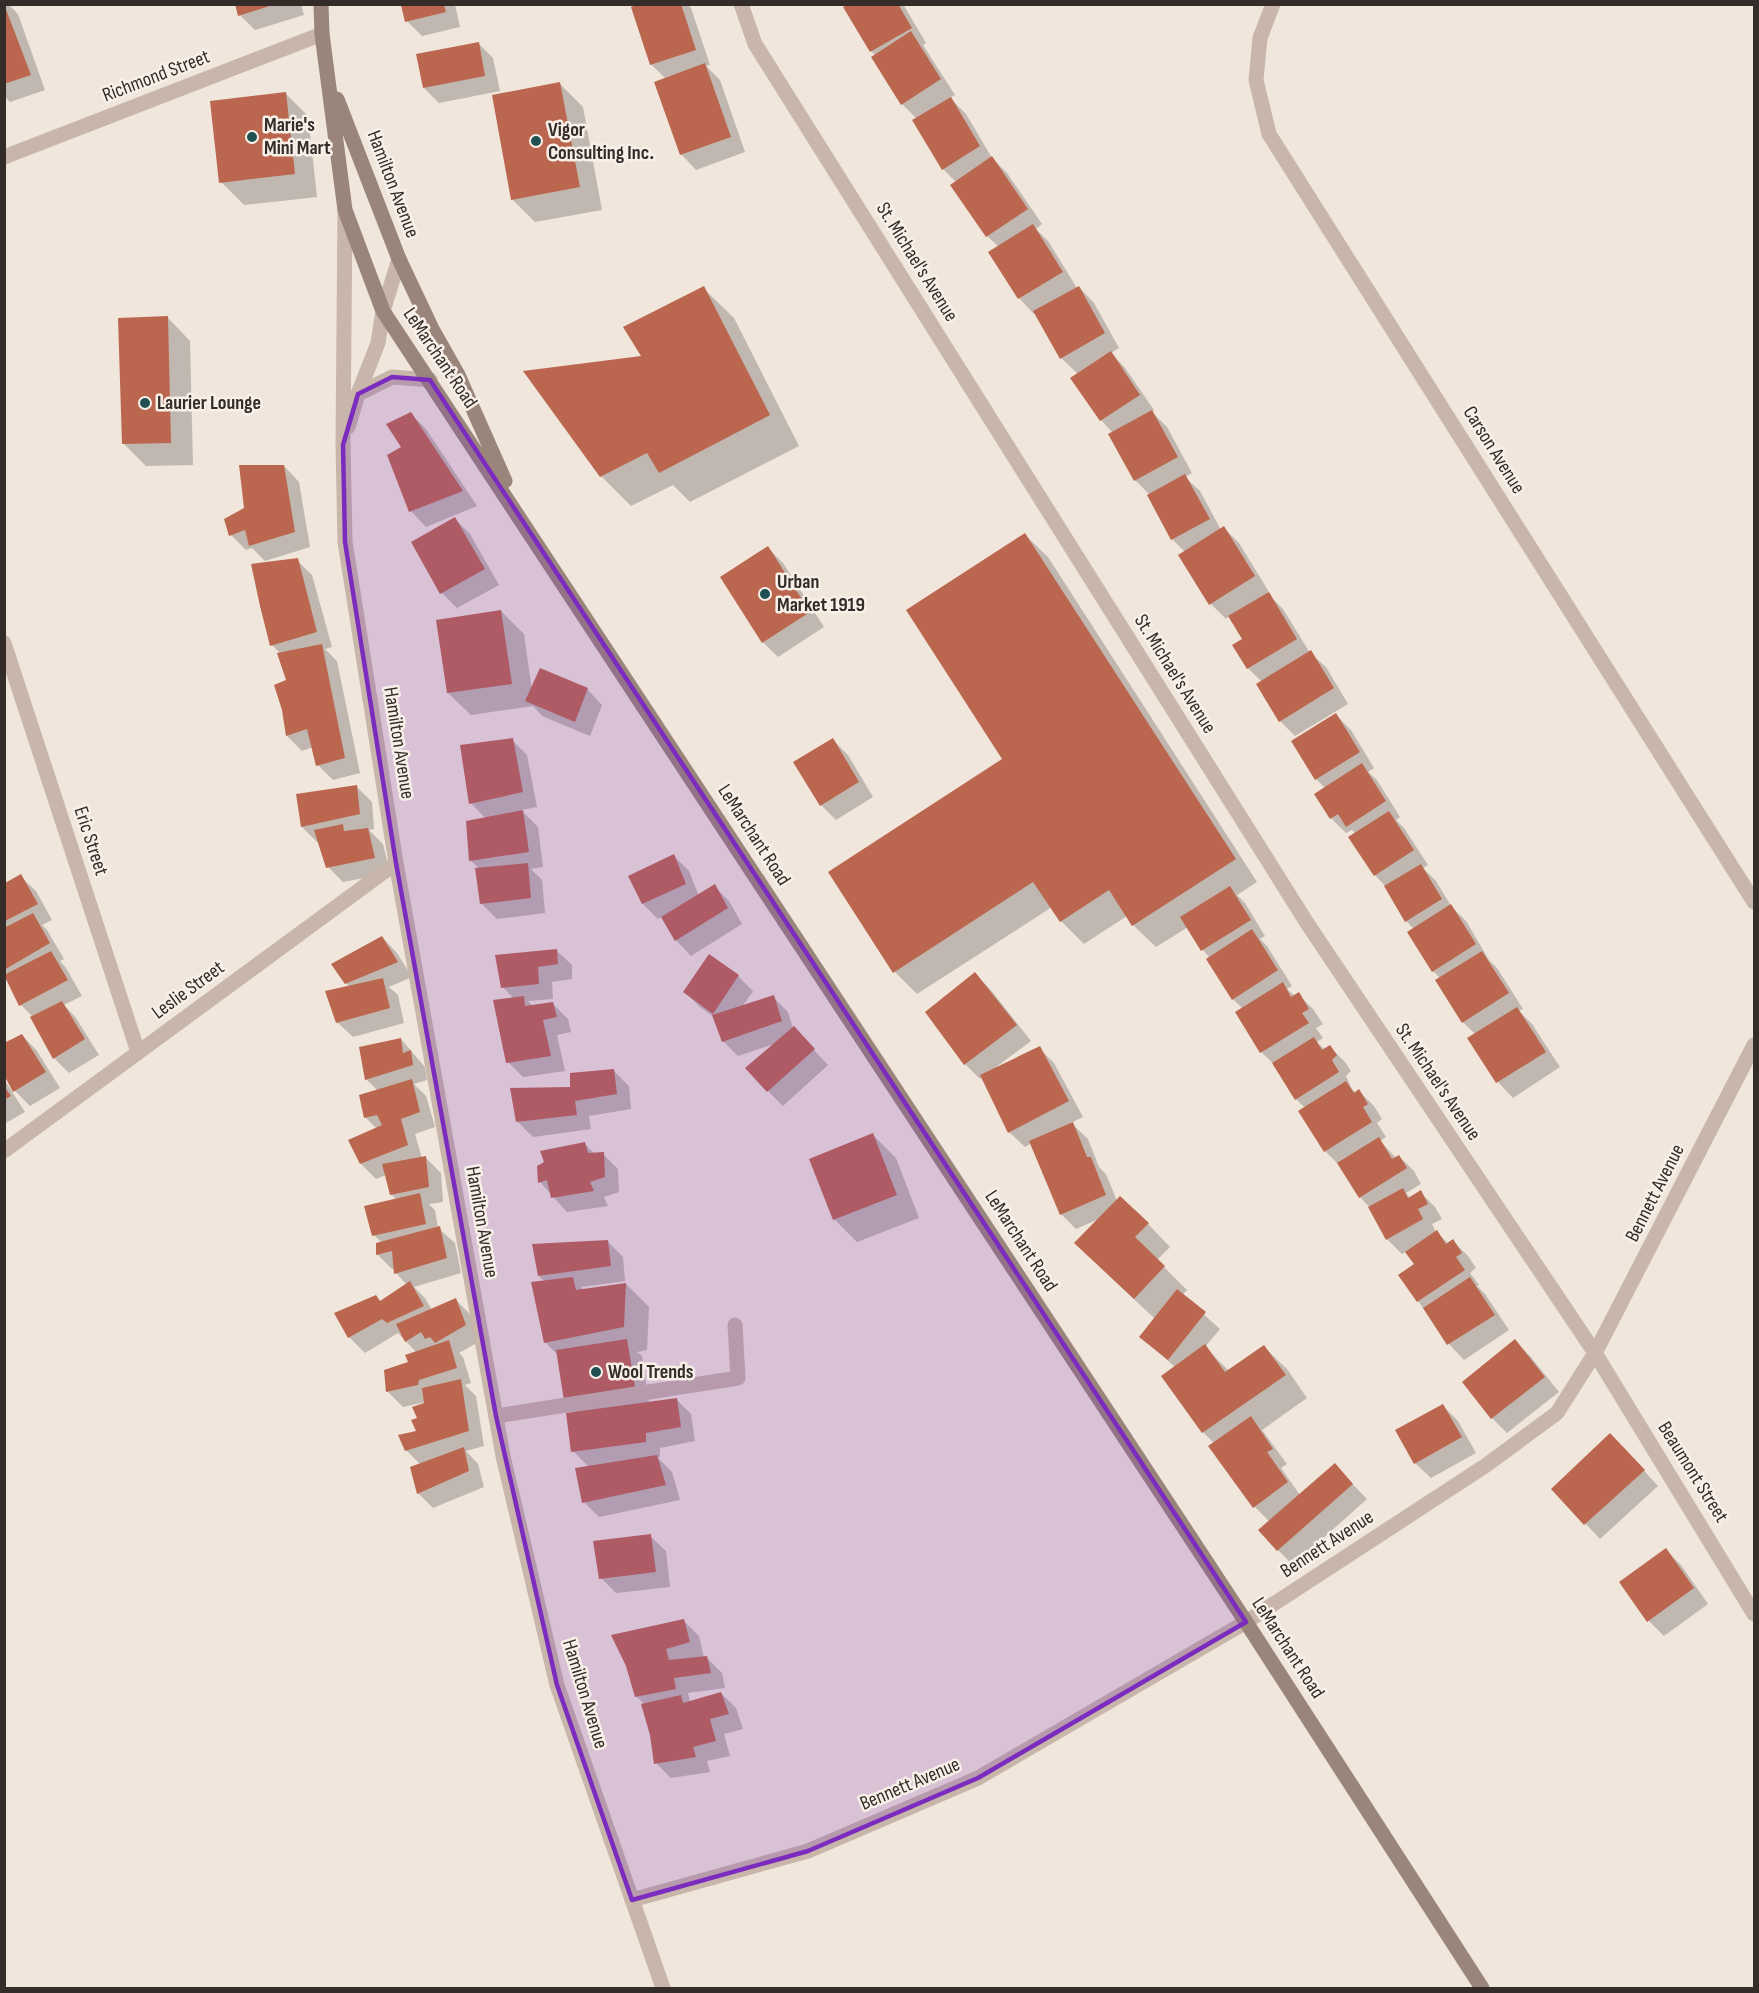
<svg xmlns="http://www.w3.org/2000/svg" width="1759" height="1993" viewBox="0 0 1759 1993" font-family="'Sofia Sans Condensed',sans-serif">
	<rect width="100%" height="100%" fill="#f0e6dc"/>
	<!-- shadow -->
	<path fill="#0003" d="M4,4H8L18,14L45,90L10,102L4,96Z
		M236,4H301L304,15L255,30L240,15Z
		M403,4H455L460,27L422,36L407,21Z
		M643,4H687L691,8L710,65L706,66L720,80L745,152L696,170L681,154L666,79L651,64Z
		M851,4H903L926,43L923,45L955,95L950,98L966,114L992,158L1007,173L1042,224L1036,229L1048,241L1077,288L1079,287L1094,303L1119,348L1111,353L1125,368L1154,410L1152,412L1167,427L1192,473L1185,477L1200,491L1221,530L1224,528L1239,543L1269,592L1267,593L1283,609L1310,653L1326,667L1348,704L1295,736L1280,721L1262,682L1248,668L1244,639L1229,616L1226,619L1211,604L1185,552L1172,539L1150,495L1135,480L1110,434L1113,433L1101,420L1078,374L1061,358L1036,313L1034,314L1019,298L990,252L999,247L987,236L952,185L956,182L943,169L917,119L902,104L876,56L871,51Z
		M478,43L493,58L500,91L439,103L424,88Z
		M560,84L583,107L602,210L535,222L512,199Z
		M285,93L308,116L317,197L244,205L221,182Z
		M703,288L734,318L799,446L690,502L673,485L631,506L601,476L643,357Z
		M168,318L190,341L193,465L146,466L123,443Z
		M411,414L426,429L477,506L426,527L411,511L389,456L403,447Z
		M284,466L299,482L310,547L265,561L252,548L246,550L231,535L245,509Z
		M455,519L470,534L499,585L457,608L442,593Z
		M1025,535L1048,557L1257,882L1237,895L1245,903L1265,936L1260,939L1267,946L1292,986L1287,989L1295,996L1298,994L1313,1009L1323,1024L1316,1028L1323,1038L1317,1042L1325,1050L1330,1047L1345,1062L1351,1071L1346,1076L1352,1089L1356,1093L1359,1091L1374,1106L1382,1119L1377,1123L1386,1137L1380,1141L1396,1158L1399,1156L1414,1171L1421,1184L1406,1193L1410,1198L1420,1192L1435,1207L1442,1219L1432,1224L1436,1232L1449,1244L1453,1241L1468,1256L1476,1268L1470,1273L1479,1285L1477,1286L1485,1294L1509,1330L1464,1360L1449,1344L1418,1301L1416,1265L1406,1252L1402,1254L1387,1239L1370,1208L1360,1197L1340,1166L1325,1151L1305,1108L1296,1099L1276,1066L1261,1052L1243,1009L1233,999L1210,958L1203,950L1188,927L1156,947L1133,925L1127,916L1084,944L1061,921L1052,907L917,994L895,972L1004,759Z
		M768,548L783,563L824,627L778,657L763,642Z
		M297,560L312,575L332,647L325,649L337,661L360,773L333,780L318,765L313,747L302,751L287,736L288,681L281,654L272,645Z
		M501,611L524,634L532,691L587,689L602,705L590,736L542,716L533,706L471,715L448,693Z
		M1336,715L1351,730L1374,768L1368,772L1377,780L1400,817L1396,820L1404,828L1428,865L1423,868L1436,881L1451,906L1466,921L1489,960L1497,968L1523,1009L1519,1011L1532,1024L1560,1067L1513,1098L1498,1082L1469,1039L1476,1035L1463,1022L1441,979L1433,971L1414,929L1406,921L1386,887L1375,875L1356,834L1352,830L1346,833L1331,818L1325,788L1316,779Z
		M512,740L527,755L537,807L521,810L538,827L543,867L531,869L542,880L545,913L497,919L482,904L480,869L470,860L486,819L471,803Z
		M833,740L848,755L873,797L836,820L821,805Z
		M357,787L372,802L374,829L369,830L383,844L390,873L343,882L328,867L319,841L317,842L302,827Z
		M674,856L689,871L699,896L714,886L729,901L742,924L691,956L676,940L662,917L658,919L643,904Z
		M20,876L36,891L52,920L42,925L47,930L64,959L60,961L66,968L82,996L64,1005L76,1018L99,1055L69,1073L54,1058L33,1017L21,1005L8,975L4,972V884Z
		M382,937L397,953L412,977L389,987L398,995L404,1023L353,1037L337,1022L350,987L346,983Z
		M556,950L572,965V979L552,982L553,999L528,1001L533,1007L552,1003L568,1019L571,1032L557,1035L565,1071L523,1077L508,1062L514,999L503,987Z
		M975,974L990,989L1031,1041L996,1067L997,1069L1039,1048L1054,1063L1083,1117L1071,1123L1088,1139L1099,1167L1106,1174L1117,1201L1148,1224L1170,1247L1157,1260L1187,1290L1182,1295L1220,1329L1205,1347L1229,1371L1264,1347L1287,1369L1307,1398L1262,1430L1287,1464L1281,1468L1300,1495L1334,1465L1367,1499L1293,1565L1278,1550L1270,1522L1255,1507L1210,1446L1214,1443L1203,1432L1163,1376L1175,1367L1141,1337L1155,1319L1099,1266V1219L1076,1229L1061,1214L1032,1143L1025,1147L1009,1132L982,1077L980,1079L965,1064Z
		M738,976L753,991L742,1007L773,997L788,1012L793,1028L828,1065L783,1106L768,1091L777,1043L738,1056L723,1041L714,1017L700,1007L685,992Z
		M22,1035L37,1051L60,1088L30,1106L14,1090Z
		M401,1039L425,1067L427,1080L414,1084L426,1096L435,1127L415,1134L422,1158H426L441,1173L443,1202L429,1204L435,1210L438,1228L455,1243L461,1273L414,1287L425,1298L432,1310L456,1300L471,1315L480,1341L459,1353L463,1357L471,1383L465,1385L476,1396L484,1446L466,1451L478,1464L484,1487L433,1508L418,1493L421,1465L406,1450L418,1432L419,1419L430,1401L403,1407L387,1391L417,1353L398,1333L365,1353L349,1337L336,1314L380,1302L407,1285L396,1273L395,1269H392L377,1254L382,1243L374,1235L397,1200L391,1194L386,1175L376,1179L361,1164L350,1141L377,1129L365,1117L378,1091L366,1079Z
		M614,1071L629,1086L631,1109L589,1116L591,1129L533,1137L518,1122L572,1088Z
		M4,1079L25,1112L4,1124Z
		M873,1135L896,1158L919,1218L857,1242L834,1219Z
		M584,1143L595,1154H603L618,1169L619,1192L604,1197L608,1206L567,1212L540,1182Z
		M607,1241L623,1257L625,1281L581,1287L584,1290L626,1284L649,1307L647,1350L637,1352L642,1356L649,1403L676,1399L691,1414L695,1441L660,1448V1457H657L672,1472L680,1500L599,1517L584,1502L589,1467L573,1451V1413L566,1406L558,1355L545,1342V1282L539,1276Z
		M1515,1341L1530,1356L1559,1392L1507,1433L1492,1418Z
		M1442,1405L1458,1421L1476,1453L1431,1478L1415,1463Z
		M1625,1450L1658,1486L1600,1539L1553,1489Z
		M650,1536L666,1551L670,1587L616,1593L601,1578Z
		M1666,1550L1681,1565L1708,1604L1664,1636L1649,1621L1621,1582Z
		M684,1621L699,1636L704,1658H707L722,1673L725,1688L688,1693L690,1702L721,1693L736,1708L743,1729L724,1734L730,1756L707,1761L710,1772L671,1778L656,1763L644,1704L637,1697L627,1665Z"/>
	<!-- building -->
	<path fill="#bb674f" d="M4,4L31,75L4,84Z
		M235,4H273V5L238,16Z
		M638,4H681L696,50L650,65L631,7Z
		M848,4H898L912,28L870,52L843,7Z
		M401,5H444L446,12L405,22Z
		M911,31L941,79L901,105L871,57Z
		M479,42L485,76L423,88L416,54Z
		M705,63L731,137L680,155L654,82Z
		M560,82L580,187L511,200L492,95Z
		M286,92L295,174L219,183L210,101Z
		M951,97L980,146L942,170L912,120Z
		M992,156L1028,209L986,237L950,185Z
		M1033,224L1063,272L1018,299L988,252Z
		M704,286L770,415L659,473L647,453L600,477L523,371L641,356L623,327Z
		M1079,286L1105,333L1060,359L1033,311Z
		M168,316L171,443L122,444L118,318Z
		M1111,351L1140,395L1100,421L1070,378Z
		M1152,410L1178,457L1134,481L1108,434Z
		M411,412L463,491L409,512L387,455L401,447L386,424Z
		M239,465H284L295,532L249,546L245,530L229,536L224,519L244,508Z
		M1185,474L1210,519L1171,540L1147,495Z
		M455,517L485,569L440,594L411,542Z
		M1224,526L1255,576L1209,605L1178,555Z
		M1025,533L1236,859L1132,926L1109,890L1060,922L1033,882L893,973L828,872L1002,759L906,610Z
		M768,546L810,612L762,643L720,577Z
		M298,558L317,632L270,646L260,606L251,564Z
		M1269,592L1297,639L1247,669L1232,645L1242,639L1228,616Z
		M501,610L512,684L447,693L436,620Z
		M322,644L345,758L316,766L307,729L286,736L282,710L274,685L286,680L277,653Z
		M1311,650L1334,688L1279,722L1256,684Z
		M540,668L588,688L575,722L525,701Z
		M1336,713L1360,752L1315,780L1291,741Z
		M513,738L523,792L469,804L460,745Z
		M833,738L859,782L820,806L793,762Z
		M1362,763L1386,801L1346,827L1338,814L1330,819L1314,794Z
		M357,785L360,814L301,827L296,794Z
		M523,810L529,852L469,861L466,821Z
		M1389,811L1414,850L1374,876L1348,837Z
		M343,824L344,831L368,828L375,858L326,868L314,830Z
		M674,854L686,884L642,904L628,876Z
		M528,863L531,898L480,904L475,868Z
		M1421,864L1442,899L1405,922L1384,886Z
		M21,874L38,904L5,921V883Z
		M715,884L728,908L675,941L661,917Z
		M1230,886L1251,920L1201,951L1180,917Z
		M1451,904L1476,944L1432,972L1407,932Z
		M33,913L50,943L4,970V928Z
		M1252,929L1278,970L1232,1000L1206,959Z
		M382,936L398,962L345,984L331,964Z
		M557,949L558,964L538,967L539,984L501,988L495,955Z
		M51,951L68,980L19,1006L4,975Z
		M1482,951L1509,993L1462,1023L1435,980Z
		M709,954L739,975L713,1014L683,992Z
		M975,972L1017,1025L964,1065L925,1012Z
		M383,978L390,1008L336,1023L325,991Z
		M1283,982L1291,997L1299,992L1309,1009L1302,1013L1309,1023L1260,1053L1235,1012Z
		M774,995L782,1021L722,1042L712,1015Z
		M524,996L525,1006L553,1002L557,1017L543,1020L551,1056L506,1063L493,1000Z
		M62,1001L85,1039L53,1059L30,1017Z
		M1517,1007L1546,1052L1496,1083L1467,1038Z
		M794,1026L815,1049L767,1092L745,1068Z
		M22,1034L46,1072L13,1092L4,1075V1043Z
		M1314,1037L1322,1050L1330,1045L1337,1055L1332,1060L1339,1072L1295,1100L1272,1063Z
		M401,1038L403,1053L411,1050L413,1065L365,1080L359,1047Z
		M1040,1046L1069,1101L1008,1133L980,1075Z
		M614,1069L617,1094L575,1101L577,1115L516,1122L510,1088L570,1087V1073Z
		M412,1079L420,1112L401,1119L408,1145L360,1164L348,1140L382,1125L377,1115L364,1118L359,1095Z
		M1346,1081L1354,1093L1359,1089L1368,1104L1363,1107L1372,1122L1324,1152L1298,1111Z
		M4,1086L11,1096L4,1100Z
		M1073,1122L1087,1157H1091L1106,1195L1060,1215L1029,1141Z
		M873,1133L897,1195L833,1220L809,1159Z
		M1379,1137L1392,1159L1399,1155L1407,1168L1359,1198L1337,1163Z
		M585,1142L588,1153L604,1152L605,1177L590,1182L594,1191L551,1198L547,1180L538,1183L537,1166L544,1162L540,1151Z
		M426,1156L429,1187L390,1195L382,1164Z
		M1403,1188L1408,1198L1421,1190L1428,1204L1418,1209L1423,1219L1386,1240L1368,1207Z
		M420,1193L426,1224L372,1236L364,1206Z
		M1120,1196L1149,1223L1135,1237L1165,1266L1134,1299L1074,1243Z
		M440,1226L447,1258L394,1274L392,1251L376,1255V1243Z
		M1437,1230L1446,1244L1453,1239L1462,1253L1456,1257L1465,1270L1417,1302L1398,1275L1414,1264L1405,1252Z
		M608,1240L611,1266L538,1276L532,1244Z
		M573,1277L576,1290L626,1283L624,1327L544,1343L531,1282Z
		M1470,1277L1495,1315L1447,1345L1423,1308Z
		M410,1281L424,1306L387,1323L382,1319L348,1338L334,1313L376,1295L380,1301Z
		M1177,1289L1206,1312L1168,1360L1139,1337Z
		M456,1298L466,1325L435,1343L430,1337L425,1339L421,1332L405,1342L396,1324Z
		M627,1339L636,1393L565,1407L556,1350Z
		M1515,1339L1545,1377L1491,1419L1462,1382Z
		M449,1340L457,1368L419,1380L418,1385L386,1392L384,1370L408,1362L405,1355Z
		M1205,1344L1225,1372L1264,1345L1286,1375L1202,1433L1161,1376Z
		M461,1379L469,1431L405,1451L398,1435L416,1431L411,1420L417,1418L412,1407L424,1403L422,1388Z
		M677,1398L681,1427L646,1433V1442L571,1452L566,1413Z
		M1443,1404L1462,1437L1414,1464L1395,1430Z
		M1251,1416L1273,1449L1267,1452L1288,1482L1253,1508L1208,1446Z
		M1610,1433L1645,1470L1584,1525L1551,1489Z
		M464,1447L469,1471L417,1494L410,1467Z
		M657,1455L666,1485L582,1503L575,1468Z
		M1335,1463L1353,1484L1277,1551L1258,1530Z
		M651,1534L656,1572L599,1579L593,1541Z
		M1666,1548L1694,1588L1647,1622L1619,1582Z
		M684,1619L690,1642L666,1649L669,1660L707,1656L711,1673L674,1678L676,1689L635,1697L626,1666L611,1635Z
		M721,1692L729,1714L710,1719L716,1741L693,1747L696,1757L654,1764L650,1735L641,1704L681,1695L683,1703Z"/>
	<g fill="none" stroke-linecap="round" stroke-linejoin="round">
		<!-- minor -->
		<path stroke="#c7b6a9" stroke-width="15" d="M741,4L755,44L1307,923L1595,1353L1754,1614
			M1273,4L1260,38L1256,80L1269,134L1754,902
			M4,157L322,34
			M4,643L138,1052
			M4,1151L396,863
			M496,1416L738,1378L735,1325
			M632,1900L808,1851L978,1778L1246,1622L1485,1466L1557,1413L1595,1353L1754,1045"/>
		<!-- tertiary -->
		<path stroke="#c7b6a9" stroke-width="15" d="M345,210L343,445L345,542L396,863L503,1456L557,1685L663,1988
			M358,394L392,377L430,380
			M348,427L358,394L378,343L383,311L399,259"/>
		<!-- secondary -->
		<path stroke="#9a857b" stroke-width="15" d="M321,4L322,34L345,210L383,311L1246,1622L1482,1988
			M337,99L399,259L432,329L458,375L505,481"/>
	</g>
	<!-- marked area -->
	<path fill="#7b2cbf" fill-opacity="0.2" stroke="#7b2cbf" stroke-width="4.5" stroke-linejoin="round" d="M392,377L430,380L1246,1622L978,1778L808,1851L632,1900L557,1685L496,1416L396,863L345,542L343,445L358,394Z"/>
	<!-- markers -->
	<g fill="#215052" stroke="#f8f0e8" stroke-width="2">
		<circle cx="252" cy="137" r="6"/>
		<circle cx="536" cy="141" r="6"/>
		<circle cx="145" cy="403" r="6"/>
		<circle cx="765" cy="594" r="6"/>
		<circle cx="596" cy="1372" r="6"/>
	</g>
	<g text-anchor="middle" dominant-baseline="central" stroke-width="5" stroke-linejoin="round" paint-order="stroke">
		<!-- street labels -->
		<g font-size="20" fill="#342c28" stroke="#f8f0e8">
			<text transform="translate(156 76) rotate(-21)">Richmond Street</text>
			<text transform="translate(393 184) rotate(69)">Hamilton Avenue</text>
			<text transform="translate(917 262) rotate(58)">St. Michael's Avenue</text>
			<text transform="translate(440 358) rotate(56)">LeMarchant Road</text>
			<text transform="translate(1494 450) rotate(58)">Carson Avenue</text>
			<text transform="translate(1175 674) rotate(58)">St. Michael's Avenue</text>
			<text transform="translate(399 743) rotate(81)">Hamilton Avenue</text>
			<text transform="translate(754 835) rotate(57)">LeMarchant Road</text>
			<text transform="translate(91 841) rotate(72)">Eric Street</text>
			<text transform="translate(188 990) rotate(-36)">Leslie Street</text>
			<text transform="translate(1438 1082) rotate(56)">St. Michael's Avenue</text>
			<text transform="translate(1655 1193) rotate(-63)">Bennett Avenue</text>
			<text transform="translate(482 1222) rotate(80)">Hamilton Avenue</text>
			<text transform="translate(1021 1241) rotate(57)">LeMarchant Road</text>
			<text transform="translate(1693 1472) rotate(58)">Beaumont Street</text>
			<text transform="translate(1327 1544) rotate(-33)">Bennett Avenue</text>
			<text transform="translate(1288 1648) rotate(57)">LeMarchant Road</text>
			<text transform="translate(585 1694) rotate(73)">Hamilton Avenue</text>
			<text transform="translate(910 1784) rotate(-23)">Bennett Avenue</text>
		</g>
		<!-- poi labels -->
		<g font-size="20" font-weight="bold" fill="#342c28" stroke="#f8f0e8" text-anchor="start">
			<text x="264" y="125">Marie's<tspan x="264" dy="23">Mini Mart</tspan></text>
			<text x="548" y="130">Vigor<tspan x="548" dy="23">Consulting Inc.</tspan></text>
			<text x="157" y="403">Laurier Lounge</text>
			<text x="777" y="582">Urban<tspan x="777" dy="23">Market 1919</tspan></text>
			<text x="608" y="1372">Wool Trends</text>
		</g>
	</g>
	<!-- border -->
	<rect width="1759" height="1993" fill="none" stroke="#342c28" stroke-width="12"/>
</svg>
